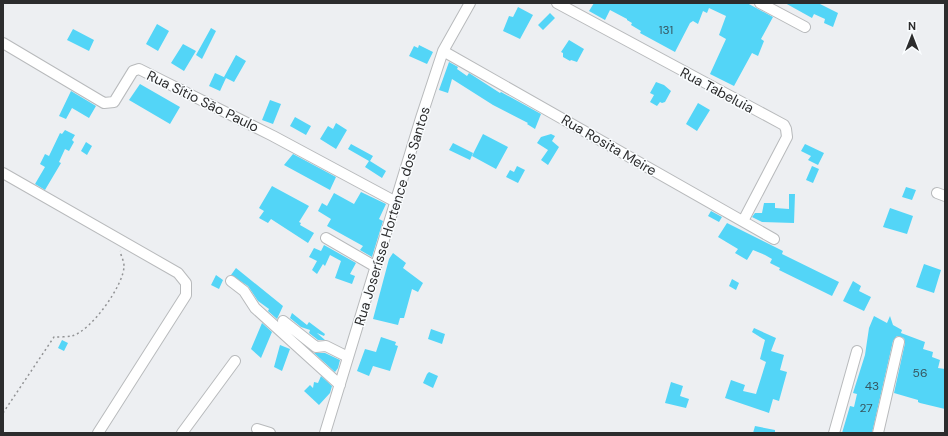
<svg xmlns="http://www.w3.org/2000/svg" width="948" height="436" viewBox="0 0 948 436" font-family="'DM Sans',sans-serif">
	<rect width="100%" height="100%" fill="#edeff2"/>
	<!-- building -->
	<path fill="#53d5f7" d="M594,3H747L773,17L761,39L764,41L758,56L752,53L734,86L710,74L726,39L719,35L726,16L709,8L707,13L703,11L698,24L693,21L690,23L675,52L640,33L641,31L631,25L632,23L627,20V19L610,10L605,20L589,11Z
		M785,3H818L838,13L833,27L824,23L825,19L814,14L812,18Z
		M518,7L533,15L520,39L503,31L509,16L513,17Z
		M550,13L555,18L543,30L538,25Z
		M157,24L169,31L158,51L146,44Z
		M211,28L216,31L202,59L196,55Z
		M73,29L94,40L89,51L67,40Z
		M569,40L584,49L577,62L571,60L570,61L563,57V53L561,52Z
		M183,44L196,51L184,71L171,63Z
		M419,45L433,52L427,64L409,56L414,46L418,48Z
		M236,55L246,61L234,82L224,77Z
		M449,62L458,67L457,69L467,76L469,73L500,93L501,92L541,114L535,129L527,124L528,123L493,105L452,79L448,93L439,90Z
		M215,73L226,78L220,91L209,86Z
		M656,82L664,85L671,91L665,102L662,103L660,102L657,106L650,102L654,95L650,93Z
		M140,84L180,107L170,124L129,100Z
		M71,91L96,106L89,118L72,108L66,119L59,116Z
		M270,100L281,104L273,124L262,120Z
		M698,103L710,110L697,131L686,124Z
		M295,117L311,126L306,135L290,126Z
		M336,123L347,130L336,149L320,139L328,126L333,129Z
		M65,130L75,135L72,140L74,142L69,151L65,149L59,162L61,163L45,190L35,184L45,167L40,164L45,154L49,156L60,133L62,134Z
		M483,134L508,147L496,169L472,156Z
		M551,134L555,136L552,141L559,147L548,165L541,160L548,150L537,143L541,137Z
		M86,142L92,146L87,155L81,151Z
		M453,143L473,153L470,160L449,150Z
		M351,144L373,156L370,161L386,171L382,178L365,167L369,161L348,149Z
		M805,144L824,153L818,165L808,160L811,156L801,151Z
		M293,154L336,177L330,190L284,165Z
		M517,166L525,170L518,183L506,177L510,170L514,172Z
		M812,166L819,169L813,183L806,180Z
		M272,186L309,206L299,222L301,223L300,225L314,233L308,243L271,219L268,223L259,218L264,211L259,208Z
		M906,187L916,190L912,200L902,197Z
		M361,192L386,204L379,219L383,221L372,257L360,250L363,246L327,226L331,219L318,211L322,203L327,206L334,193L354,204Z
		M789,194H795L794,223L762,222L752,217L755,213H762L764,203H775V208L789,209Z
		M890,208L913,216L907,234L883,227Z
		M711,211L722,217L719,222L708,216Z
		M727,223L783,251L782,254L839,282L832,296L779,270L780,268L770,263L772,259L765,255L753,250L747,260L735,253L738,249L718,237Z
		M324,245L356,263L350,274L355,276L352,284L335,278L341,261L330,255L325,266L323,264L317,274L312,270L317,261L309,257L314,248L321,251Z
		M393,253L406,263L403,268L423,283L418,292L412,289L404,318H400L398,325L373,319L389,259Z
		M924,264L941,270L934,293L916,287Z
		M236,268L283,306L277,319L268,311L269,309L258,301L248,286L231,275Z
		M216,275L223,280L219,289L211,285Z
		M732,279L739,283L736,290L729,286Z
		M853,281L861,286L859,291L871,297L864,311L843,301Z
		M292,313L307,325L309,322L325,334L324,336L317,333L325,340H318L309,333L310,330L301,327L290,318Z
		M874,316L887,323L890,316L893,325L902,330L901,333L925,342L923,349L933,352L932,357L940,360L938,368L945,369V409L920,403L918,402V400L894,393L905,343L904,338L897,336L893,341L872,433H842L850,406L854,407L857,394L853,393L865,355L869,328Z
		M262,323L272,332L261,358L251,349Z
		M754,328L776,338L771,351L784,355L780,370L787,372L779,401L773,399L769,413L725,398L731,380L745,385L743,391L756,394L766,362L760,359L765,340L752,332Z
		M431,329L445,334L442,344L428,339Z
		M381,337L396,342L395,345L398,346L390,371L373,366L369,376L357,371L365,349L376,352Z
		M62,340L68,343L64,351L58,348Z
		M280,345L290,349L282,371L274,367Z
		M314,353H325L340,360L338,368L335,372Z
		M429,372L438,376L433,388L423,383L427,374Z
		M321,376L332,386L330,393L319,405L304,391L310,385L313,388L314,382L318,383Z
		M671,382L683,386L680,396L689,399L686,408L665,403Z
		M755,426L775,430V433H753Z"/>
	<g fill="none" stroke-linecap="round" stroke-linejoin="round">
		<defs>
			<path id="minor" d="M557,3L784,125L786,129L787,137L743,221
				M760,3L805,27
				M3,43L104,103L114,102L133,71L139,69L273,136L396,202
				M443,51L774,239
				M3,173L178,273L186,283V295L98,433
				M937,193L945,196
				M326,238L376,267
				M231,281L244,291L255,308L340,385
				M283,321L316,347L326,346L348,357
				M257,429L270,433
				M182,433L235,361
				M325,433L421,118L443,51L470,3
				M834,433L857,351
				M878,433L899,342"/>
		</defs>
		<!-- minor casing -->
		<use href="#minor" stroke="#b8babc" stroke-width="12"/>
		<!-- path -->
		<path stroke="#929395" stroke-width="1.5" stroke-dasharray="2 3" stroke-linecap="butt" d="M3,413L54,337C59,337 67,337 72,336C91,331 124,285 124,266C124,261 121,256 120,251"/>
		<!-- minor -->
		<use href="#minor" stroke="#fff" stroke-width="10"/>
	</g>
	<g text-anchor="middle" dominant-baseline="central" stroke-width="3" stroke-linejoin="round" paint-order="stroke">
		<!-- number labels -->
		<g font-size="12" fill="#365660">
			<text x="666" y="30">131</text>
			<text x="920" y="373">56</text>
			<text x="872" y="386">43</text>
			<text x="866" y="408">27</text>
		</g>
		<!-- street labels -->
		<g font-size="14" fill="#2c2c2d" stroke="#fafdff">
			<text transform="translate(717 90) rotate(28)">Rua Tabeluia</text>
			<text transform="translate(203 101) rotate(26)">Rua Sítio São Paulo</text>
			<text transform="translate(609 145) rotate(30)">Rua Rosita Meire</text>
			<text transform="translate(392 216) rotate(-73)">Rua Joserísse Hortence dos Santos</text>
		</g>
	</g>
	<!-- border -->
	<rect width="948" height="436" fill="none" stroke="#2c2c2d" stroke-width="8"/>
	<!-- north arrow -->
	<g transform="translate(912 36)" stroke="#fafdff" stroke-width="3" paint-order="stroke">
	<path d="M0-3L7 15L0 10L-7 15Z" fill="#2c2c2d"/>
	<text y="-6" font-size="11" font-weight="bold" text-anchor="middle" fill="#2c2c2d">N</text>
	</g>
</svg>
